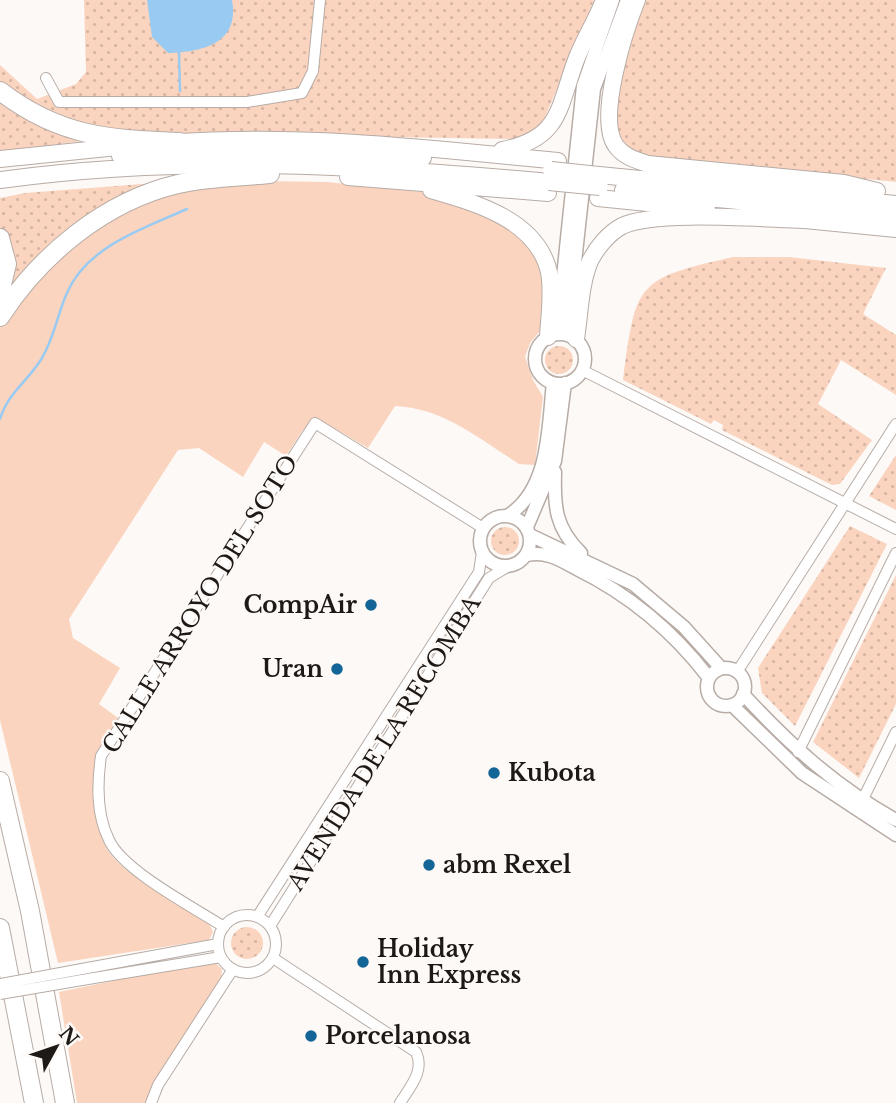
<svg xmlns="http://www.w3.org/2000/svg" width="896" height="1103" viewBox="0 0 896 1103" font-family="'Libre Baskerville',serif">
	<defs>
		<pattern id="grass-dots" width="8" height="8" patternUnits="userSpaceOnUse" patternTransform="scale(1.75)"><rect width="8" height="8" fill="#fad4bf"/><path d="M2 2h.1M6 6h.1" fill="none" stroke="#d6b5a3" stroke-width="1.8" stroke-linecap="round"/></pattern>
	</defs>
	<rect width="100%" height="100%" fill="#fdf9f6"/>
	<!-- grass -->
	<path fill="url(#grass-dots)" d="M84,0H594L541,127L517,139L142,133L0,152V65L37,99L76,84L86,72Z
		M645,0H896V182L644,156L623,146C604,103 629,43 645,0Z
		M168,182L113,201L49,244L0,311V198L25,193Z
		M733,257H789L886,268L863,314L896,335V395L841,360L818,404L872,440L840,484L832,485L722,430L723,425L714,420L711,424L623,380C636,282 636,279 733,257Z
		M545 360a14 14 0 1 1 28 0a14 14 0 1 1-28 0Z
		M896,455V510L869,496Z
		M850,526L887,544L795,726L762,693L758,668Z
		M491 541a14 14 0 1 1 28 0a14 14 0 1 1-28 0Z
		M896,575V704L859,778L813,742Z
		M231 943a16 16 0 1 1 32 0a16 16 0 1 1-32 0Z"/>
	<!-- park -->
	<path fill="#fad4bf" d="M260,181L327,182L422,192L450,200L521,234L544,273L540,331L530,343L525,357L533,380L543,397L535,465L519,464C480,439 443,408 395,406L368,448L334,428L315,423L303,430L286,456L264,442L243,477L199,448L178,450L69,619L73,638L120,668L99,704L118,718C97,757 91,763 96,808C98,820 100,838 107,849C121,874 185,908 210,925L213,932L209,940L58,963L0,720V328L31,283L70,247L123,213L167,192Z
		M205,962H214L222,969L221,980L149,1103H77L59,992Z"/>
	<!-- water -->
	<path fill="#99cbf2" d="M147,0H232C240,43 203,52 168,53L152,37Z"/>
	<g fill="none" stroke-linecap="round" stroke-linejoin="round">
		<!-- stream -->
		<path stroke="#99cbf2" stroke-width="2.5" d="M179,52L180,91
			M0,419C7,394 29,380 42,358C55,336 57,315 67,293C87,246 145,228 187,209"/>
		<defs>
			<path id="minor" d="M46,78L59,102H247L302,93L313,71L320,0
				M582,370L896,529
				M737,672L896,424
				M798,752L896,553
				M862,801L896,732
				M218 944a29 29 0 1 1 58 0a29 29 0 1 1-58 0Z
				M257,917L479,572L482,552
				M270,926L489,578L507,567
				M224,927C195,908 123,871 109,840C96,814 97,784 101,756L315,423L483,528
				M273,958L416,1052C425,1071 410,1087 400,1103
				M82,969L218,944
				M82,980L221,957
				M151,1103L158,1085L233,969"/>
			<path id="tertiary" d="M557,334L583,86L613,0
				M535 359a25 25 0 1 1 50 0a25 25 0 1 1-50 0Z
				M567,335L594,89L627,0
				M555,472C554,506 555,528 581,553
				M480 541a25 25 0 1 1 50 0a25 25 0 1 1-50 0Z
				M507,516C550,490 548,427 553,383
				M527,527L555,461L565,383
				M530,535L633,584L684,627L721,668
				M527,555C547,551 560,560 577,569C630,595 673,631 709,678
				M707 687a19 19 0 1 1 38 0a19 19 0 1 1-38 0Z
				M743,694C789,744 836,787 896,820
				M732,705L802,773L896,835"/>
			<path id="trunk" d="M637,0C625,30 596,119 616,146C624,157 636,160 648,164L844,183L877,191
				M169,143C300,133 428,148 558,161
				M502,150C561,139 558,108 576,60C584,39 596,21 604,0
				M120,156L267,152L423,158
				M0,159L137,145
				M599,175L896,204
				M348,177L548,193
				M0,180C182,155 366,165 549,182
				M431,190C476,203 537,220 549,272C553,293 549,317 548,337
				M623,190L896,216
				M598,198L707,209
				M795,219L896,229
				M576,339C580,314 580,285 590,261C597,247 609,233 622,226C654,210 763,219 803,220"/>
			<path id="motorway" d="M0,91C60,137 108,139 180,142
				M0,238L7,264L0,293
				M0,317C40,255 105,201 178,184C208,177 240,177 270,174
				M0,781L30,911L65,1103
				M0,928L34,1103"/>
		</defs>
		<!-- minor casing -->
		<use href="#minor" stroke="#b7aca6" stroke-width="12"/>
		<!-- tertiary casing -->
		<use href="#tertiary" stroke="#b7aca6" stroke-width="15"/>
		<!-- trunk casing -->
		<use href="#trunk" stroke="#b7aca6" stroke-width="18"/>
		<!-- motorway casing -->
		<use href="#motorway" stroke="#b7aca6" stroke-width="20"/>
		<!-- minor -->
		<use href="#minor" stroke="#fff" stroke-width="10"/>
		<!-- tertiary -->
		<use href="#tertiary" stroke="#fff" stroke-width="12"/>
		<!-- trunk -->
		<use href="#trunk" stroke="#fff" stroke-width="16"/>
		<!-- motorway -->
		<use href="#motorway" stroke="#fff" stroke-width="18"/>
		<defs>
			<path id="minor-bridge" d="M0,984L82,969
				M0,994L82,980"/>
			<path id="trunk-bridge" d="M551,170L599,175
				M549,182L600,187"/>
		</defs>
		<!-- minor-bridge casing -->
		<use href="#minor-bridge" stroke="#b7aca6" stroke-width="12" stroke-linecap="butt"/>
		<!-- trunk-bridge casing -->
		<use href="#trunk-bridge" stroke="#b7aca6" stroke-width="18" stroke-linecap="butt"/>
		<!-- minor-bridge -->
		<use href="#minor-bridge" stroke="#fff" stroke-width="10"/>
		<!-- trunk-bridge -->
		<use href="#trunk-bridge" stroke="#fff" stroke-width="16"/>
	</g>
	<!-- markers -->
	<g fill="#146597" stroke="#fdf9f6" stroke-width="2.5">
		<circle cx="371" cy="605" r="7"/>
		<circle cx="337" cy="669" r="7"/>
		<circle cx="494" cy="773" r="7"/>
		<circle cx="429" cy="865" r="7"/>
		<circle cx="363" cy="962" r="7"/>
		<circle cx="311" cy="1036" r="7"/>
	</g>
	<g text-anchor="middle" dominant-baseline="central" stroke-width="5" stroke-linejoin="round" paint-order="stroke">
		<!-- street labels -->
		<g font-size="23" fill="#1d1916" stroke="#fdf9f6">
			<text transform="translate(200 604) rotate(-58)">CALLE ARROYO DEL SOTO</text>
			<text transform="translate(384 743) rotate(-58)">AVENIDA DE LA RECOMBA</text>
		</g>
		<!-- poi labels -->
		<g font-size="23" font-weight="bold" fill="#1d1916" stroke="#fdf9f6" text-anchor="start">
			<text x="357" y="605" text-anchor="end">CompAir</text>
			<text x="323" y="669" text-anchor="end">Uran</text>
			<text x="508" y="773">Kubota</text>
			<text x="443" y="865">abm Rexel</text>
			<text x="377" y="949">Holiday<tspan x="377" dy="26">Inn Express</tspan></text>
			<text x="325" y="1036">Porcelanosa</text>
		</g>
	</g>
	<!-- north arrow -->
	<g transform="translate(56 1047) rotate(50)" stroke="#fdf9f6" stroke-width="5" paint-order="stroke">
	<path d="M0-5L12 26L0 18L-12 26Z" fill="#1d1916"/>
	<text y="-10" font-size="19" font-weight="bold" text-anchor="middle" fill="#1d1916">N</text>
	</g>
</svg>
